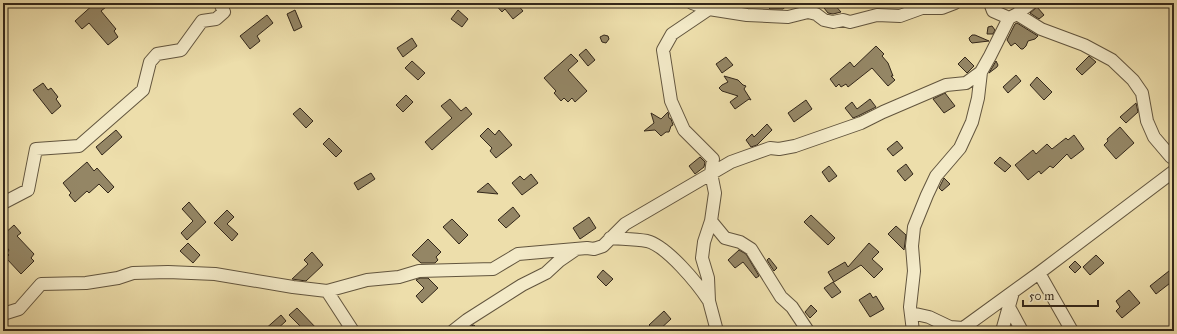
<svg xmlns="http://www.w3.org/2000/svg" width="1177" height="334" viewBox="0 0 1177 334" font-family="'IM FELL Great Primer',serif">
	<rect width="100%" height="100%" fill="#eddeab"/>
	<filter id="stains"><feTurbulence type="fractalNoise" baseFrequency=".005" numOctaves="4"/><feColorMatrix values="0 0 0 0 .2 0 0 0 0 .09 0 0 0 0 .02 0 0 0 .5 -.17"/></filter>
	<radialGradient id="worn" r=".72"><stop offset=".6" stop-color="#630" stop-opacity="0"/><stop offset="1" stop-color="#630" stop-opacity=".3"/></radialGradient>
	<!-- building -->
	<path fill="#948665" stroke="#33271a" d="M95,3H111L101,11L116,29L114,31L118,37L108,45L89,23L82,29L75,21Z
		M494,3H516L523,11L513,19L505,9L502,12Z
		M773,3H790L783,9H770L768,7Z
		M820,3H833L841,12L833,14L828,13Z
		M1037,7L1044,15L1039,19L1030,13Z
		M295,10L302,27L294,31L287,14Z
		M458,10L468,19L462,27L451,19Z
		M267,15L273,23L257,36L260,41L250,49L240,36Z
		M1017,23L1038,36L1035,39L1028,41L1026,46L1023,49H1021L1015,43L1011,46L1007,40L1015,24Z
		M992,26L995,30L993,34H987L988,27Z
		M604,35L608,36L609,39L606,43L602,42L600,37Z
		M975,35L989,41L972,43L970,41L969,38L972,35Z
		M412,38L417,46L403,57L397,48Z
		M876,46L884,54L882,56L888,63L893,76H891L895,80L888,86L872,68L848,87L846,84L841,87L839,84L836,87L830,79L850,62L854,67Z
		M586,49L595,60L588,66L579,55Z
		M571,54L578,61L568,70L587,91L575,102L572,98L568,102L564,98L561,101L554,93L556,91L544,78Z
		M1089,56L1096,62L1082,75L1076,69Z
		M726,57L733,65L722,73L716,64Z
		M965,57L974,66L967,73L958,64Z
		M412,61L425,73L418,80L405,68Z
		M996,61L998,65L997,67L989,73Z
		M1016,75L1021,81L1008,93L1003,87Z
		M724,76L738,80L743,85L746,86L744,89L751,100L749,99L735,109L730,102L738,96L722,91L719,88L722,85L728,82Z
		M1037,77L1052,92L1044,100L1030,85Z
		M43,83L48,90L51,88L58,97L56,99L61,106L52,114L33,90Z
		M945,93L955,106L944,113L933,99Z
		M406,95L413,102L403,112L396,105Z
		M450,99L461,111L466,107L472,114L432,150L425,142L452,118L441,106Z
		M870,99L876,107L858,116L853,118L845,108L852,102L857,109Z
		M806,100L812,109L794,122L788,113Z
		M1136,103L1138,112L1126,123L1120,117Z
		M300,108L313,121L306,128L293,114Z
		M668,112L669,118L671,119L673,125L671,126L669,132H666L661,136L655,130L644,131L654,123L651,113L661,119Z
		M767,124L772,130L757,145L751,147L746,140L752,134L754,137Z
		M1120,127L1134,143L1116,159L1104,145L1108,141L1107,139Z
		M488,128L495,135L499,130L512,145L496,158L490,151L492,148L480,136Z
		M116,130L122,137L102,155L96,147Z
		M1074,135L1084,149L1071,159L1067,154L1053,168L1050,166L1041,174L1039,171L1028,180L1015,165L1033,150L1036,154L1047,144L1052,149L1066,138L1068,140Z
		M329,138L342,151L336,157L323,144Z
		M897,141L903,148L893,156L887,149Z
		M700,157L705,162L704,167L695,174L689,166Z
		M1000,157L1011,166L1005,172L994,163Z
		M87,162L94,171L97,168L114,187L108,193L99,184L89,193L87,191L75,202L69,195L71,193L63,183Z
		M906,164L913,174L905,181L897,171Z
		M829,166L837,176L829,182L822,172Z
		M371,173L375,179L358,190L354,183Z
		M531,174L538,183L522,195L512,183L520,176L524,180Z
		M944,178L950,184L942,191L939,188Z
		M488,183L498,194L477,192Z
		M189,202L206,222L187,240L181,233L193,221L182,209Z
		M513,207L520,216L506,228L498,220Z
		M227,210L234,217L227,224L238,234L232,241L214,223Z
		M811,215L835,238L828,245L804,222Z
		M589,217L596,228L580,239L573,228Z
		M452,219L468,235L459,244L443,227Z
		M14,225L21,233L17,236L34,254L31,258L34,261L21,274L6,258L9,255L7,253L9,250L3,243V235Z
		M896,226L906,235L904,250L888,234Z
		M428,239L441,252L436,257L438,260L435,263H421L412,255Z
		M188,243L200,255L193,263L180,251Z
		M869,243L879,252L872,259L883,269L874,278L861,265L834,282L828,272L845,262L848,267Z
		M739,250L746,254L759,276L756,278L743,262L735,268L728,260Z
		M312,252L323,265L306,281L292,279L308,264L304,260Z
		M1096,255L1104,263L1090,275L1083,267Z
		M769,258L777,268L774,271L767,260Z
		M1075,261L1081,267L1075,273L1069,267Z
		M1174,267V280L1156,294L1150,286Z
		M603,270L613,279L606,286L597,277Z
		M420,278H428L438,288L422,303L416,296L424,288L416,280Z
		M833,282L841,292L832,298L824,288Z
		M1129,290L1140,303L1122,318L1116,311L1120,307L1116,301Z
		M870,293L873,298L876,296L884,309L870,317L859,300Z
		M811,305L817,311L810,318L805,312Z
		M297,308L319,331H305L289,315Z
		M664,311L671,319L658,331H655L649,325Z
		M281,315L286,321L275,331H263Z
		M474,325L480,331H465L471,326Z"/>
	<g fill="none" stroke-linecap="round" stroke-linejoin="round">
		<defs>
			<path id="minor" d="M692,3L709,9L747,15L788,17L808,12L816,14L824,20L833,22L843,20L850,22L877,15L900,16L922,8H942L955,3
				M990,3L993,11L1009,18
				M709,9L672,34L663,50L671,101L684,130L713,159L711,173L715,193L711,221L725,238L740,242L751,249L781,297L792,307L808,331
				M1017,14L1031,3
				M3,203L28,190L36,149L79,146L143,90L150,62L157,54L181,50L202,21L216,19L224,12L220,3
				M711,221L704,242L702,258L708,278L709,301L717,331
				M610,238C622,239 635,239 647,241C667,246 698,284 709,301
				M1039,273L1072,331
				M327,291L353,331
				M1009,307L1022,331
				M911,313L929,317L950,327L963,328
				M3,314L19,309L41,284L86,283L118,278L133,273L168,272L215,274L293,287L327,291L367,280L399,277L419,271L493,269L518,254L587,248L594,249L603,246L625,224L731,162L770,148L779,149L795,146L861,123L883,112L946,85L966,83L981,72L990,56L1009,18L1017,14L1041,29L1084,45L1112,60L1133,80L1142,93L1147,121L1154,137L1171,157
				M453,331L467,320L522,285L546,273L559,261L575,250
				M913,331L910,307L914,271L912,246L914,227L927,195L936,176L960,148L972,122L978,98L981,72
				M959,331L1039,273L1174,171
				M1002,331L1013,292"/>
		</defs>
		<!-- minor casing -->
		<use href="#minor" stroke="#62553e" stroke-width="14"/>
		<!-- minor -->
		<use href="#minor" stroke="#f3eac8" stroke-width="12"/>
	</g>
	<!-- margin -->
	<rect width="1177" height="334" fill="none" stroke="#eddeab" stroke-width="16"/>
	<rect x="4" y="4" width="1169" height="326" fill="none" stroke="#33271a" stroke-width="2"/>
	<rect x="8" y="8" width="1161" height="318" fill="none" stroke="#33271a"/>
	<!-- scale -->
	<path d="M1023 300v6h75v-6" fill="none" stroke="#33271a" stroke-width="2"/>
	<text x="1029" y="300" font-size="12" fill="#33271a" stroke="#f3eac8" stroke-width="3" paint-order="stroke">50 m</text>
	<rect width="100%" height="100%" filter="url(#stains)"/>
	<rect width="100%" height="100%" fill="url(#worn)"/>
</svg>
